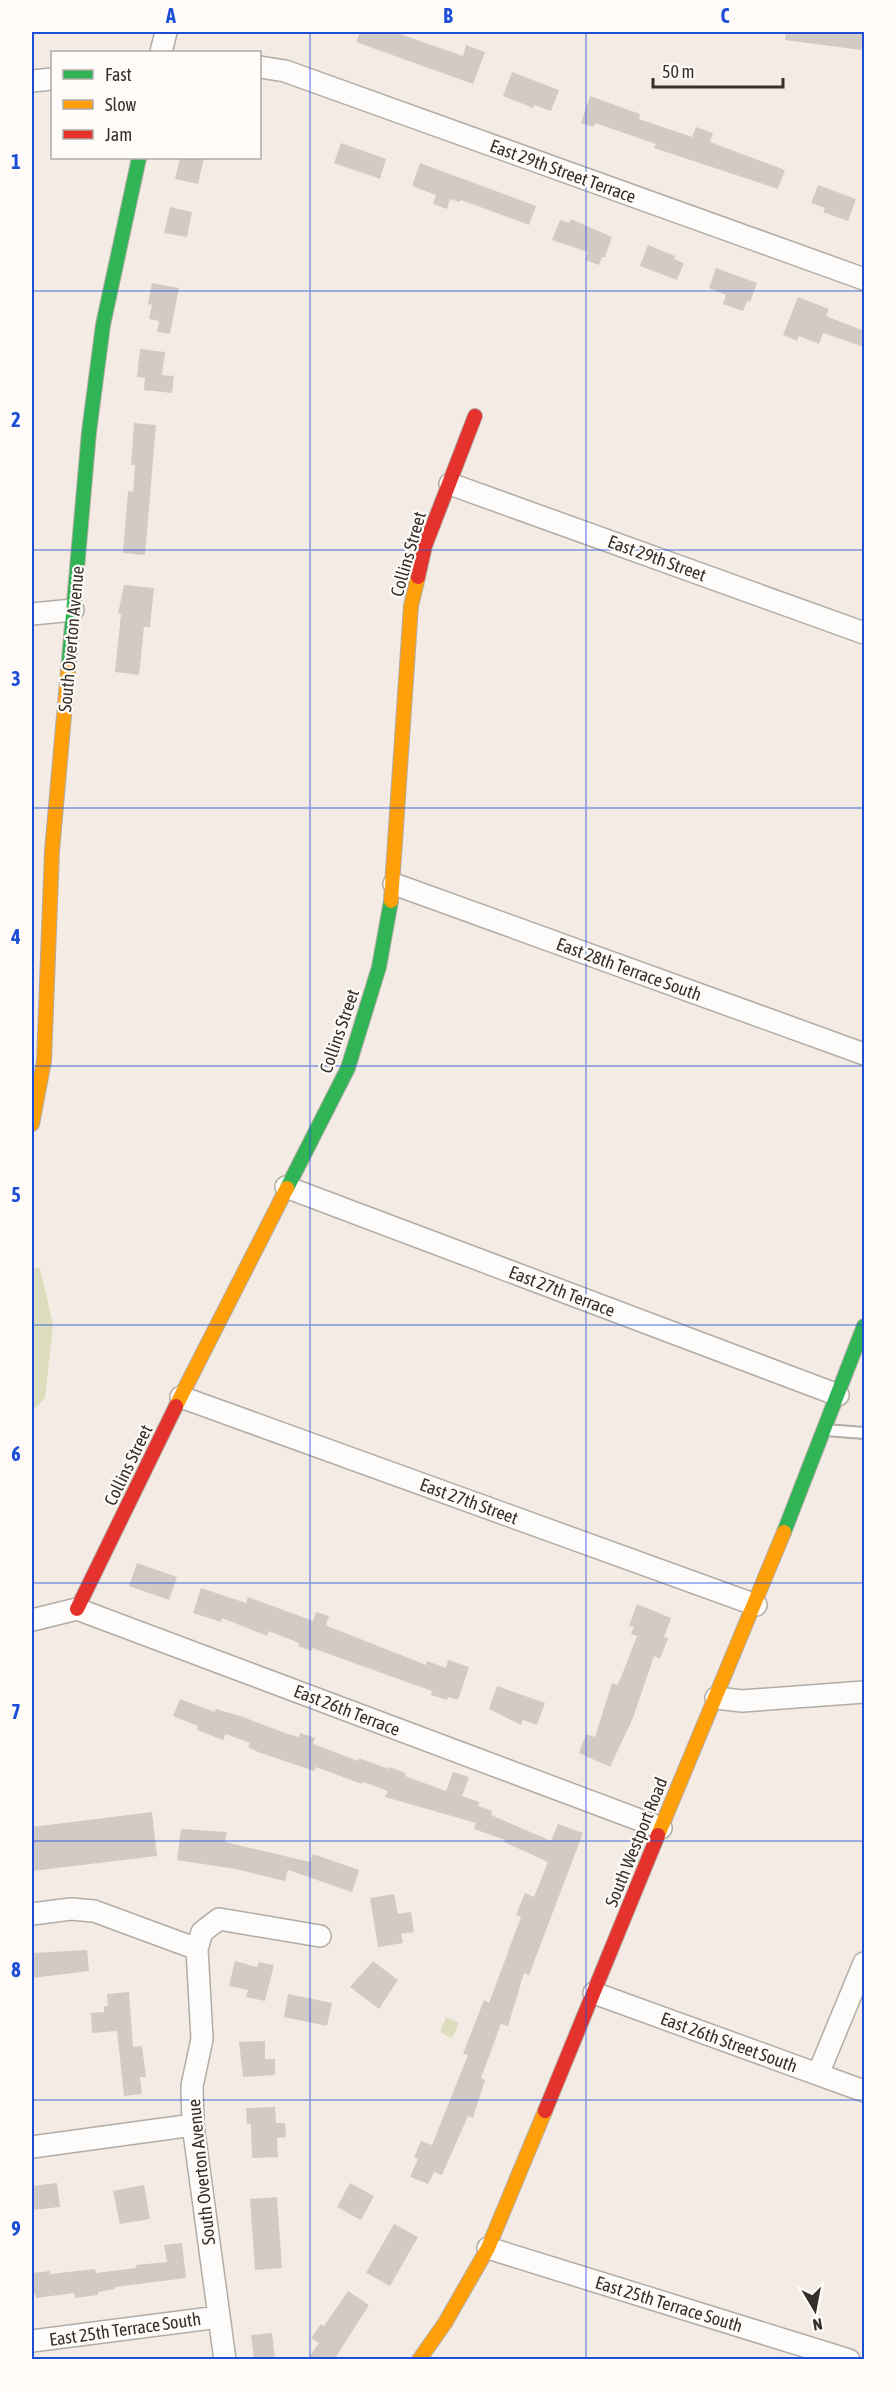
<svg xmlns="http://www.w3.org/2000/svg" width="896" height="2391" viewBox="0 0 896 2391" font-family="'Asap Condensed',sans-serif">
	<rect width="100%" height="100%" fill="#f4ece4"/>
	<!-- green -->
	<path fill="#dcddbc" d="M32,1267L40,1268L53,1325L45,1398L32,1412Z
		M446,2017L459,2023L452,2038L440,2032Z"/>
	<!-- building -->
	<path fill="#d2cbc5" d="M360,32H394L463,56L466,45L485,52L473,84L356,42Z
		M786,32H864L861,50L785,40Z
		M512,72L559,90L551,111L534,105L533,108L503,96Z
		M590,96L640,114L639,119L692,137L696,127L713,133L710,142L785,170L778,189L654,148L656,144L595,123L594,127L581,123Z
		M341,143L386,159L380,179L334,163Z
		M180,158H204L198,184L175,179Z
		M420,163L536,206L529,225L461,200L460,202L450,199L447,209L433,204L436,195L412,186Z
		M818,185L856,199L848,221L823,212L825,208L811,203Z
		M170,207L192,212L187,237L164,233Z
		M571,219L612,237L605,257H602L599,265L585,260L588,252L552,240L560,220L569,223Z
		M648,245L675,256L674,259L684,263L677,280L640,266Z
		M716,268L757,283L750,302L747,301L743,311L723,304L726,295L709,288Z
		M152,283L179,288L170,334L157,332L159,321L149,319L152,305L148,304Z
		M798,297L829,309L826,316L864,331V347L823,333L819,344L799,336L797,341L783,335Z
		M140,349L165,352L162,375L174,376L172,393L144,390L145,378L137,377Z
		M134,423L156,425L145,555L123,553L128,491L133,492L135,465H131Z
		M124,585L154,588L150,627H144L139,675L115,672L121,614H118Z
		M137,1563L177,1577L169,1600L129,1586Z
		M201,1588L246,1603L248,1597L313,1621L316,1612L329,1616L326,1625L330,1627L426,1665L427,1661L446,1668L448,1660L469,1667L458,1700L448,1697L447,1700L431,1695L432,1691L312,1648V1651L298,1646L299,1643L269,1631L267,1636L222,1618L221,1622L193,1613Z
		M637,1604L671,1618L664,1637L668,1638L660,1659L654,1656L633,1718L610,1767L579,1753L586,1734L595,1737L612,1683L618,1685L637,1636L631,1634L634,1627L629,1626Z
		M497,1686L545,1703L537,1725L523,1720L521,1725L489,1709Z
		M180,1699L215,1712L216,1709L243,1717L288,1734L299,1737L300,1733L315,1738L313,1744L358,1761L359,1758L389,1769V1767L406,1773L405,1776L446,1791L453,1772L469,1777L462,1796L479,1802L478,1806L492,1811L491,1815L551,1841L558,1824L583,1833L529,1975L524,1973L508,2026L501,2024L481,2078L485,2080L473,2118L468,2116L442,2175L434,2172L428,2184L410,2177L418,2159L414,2157L421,2141L432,2145L468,2055L463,2054L484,2000L489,2003L521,1917L516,1915L525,1893L534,1897L548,1862L504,1842L505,1840L474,1829L476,1823L385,1797L388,1791L363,1782L362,1784L316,1767L314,1771L258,1752L248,1747L250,1743L226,1734L223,1740L197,1730L198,1726L173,1716Z
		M152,1812L157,1856L32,1871V1827Z
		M181,1829L227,1832L225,1842L310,1862L313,1854L359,1870L352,1892L288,1870L285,1881L236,1869L177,1860Z
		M394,1894L398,1914L411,1912L414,1932L401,1934L403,1943L378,1947L370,1898Z
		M87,1950L89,1971L32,1978V1953Z
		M235,1961L257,1967L259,1962L274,1965L265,2001L246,1997L248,1990L229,1986Z
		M373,1961L398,1980L379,2009L350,1987Z
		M129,1992L133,2047L142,2046L146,2077H140L142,2094L124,2096L117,2031L92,2033L91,2013L104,2012V2006H108L107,1994Z
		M288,1994L332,2003L327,2026L284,2017Z
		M265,2041V2059H275V2075L243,2077L239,2042Z
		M275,2107L276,2123H285L286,2137L277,2138L278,2157L252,2158L251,2124H247L246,2108Z
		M57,2183L60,2207L32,2210V2186Z
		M350,2183L374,2196L361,2220L337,2207Z
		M144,2185L150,2219L120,2224L113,2191Z
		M277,2197L282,2268L255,2270L250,2199Z
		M394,2224L418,2237L390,2286L366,2273Z
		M182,2243L186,2278L115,2287V2289L98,2292V2295L75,2298L74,2293L36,2298L35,2294L32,2295V2273L50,2271V2274L95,2269L96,2273L136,2268V2265L167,2262L164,2245Z
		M348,2291L369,2305L334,2360H307L319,2343L311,2338L321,2324L324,2326Z
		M272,2333L275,2358L254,2360L251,2335Z"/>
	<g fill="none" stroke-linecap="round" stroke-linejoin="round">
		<defs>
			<path id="lane" d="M826,1430L864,1433"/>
			<path id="street" d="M161,52L166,32
				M260,67L285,71L864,279
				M32,81L52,79
				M450,484L864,633
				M32,614L73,610
				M394,884L864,1054
				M286,1187L838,1395
				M181,1397L756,1605
				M32,1620L77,1609L661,1828
				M716,1698L742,1701L864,1692
				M32,1914L71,1909L94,1911L197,1949
				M594,1993L864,2091
				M818,2074L864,1963
				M32,2147L193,2125
				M488,2248L849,2360
				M32,2341L219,2317
				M225,2360L193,2125L192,2086L202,2039L197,1949L202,1932L219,1919L320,1936"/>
			<path id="fast" d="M68,671L89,432L103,325L139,158
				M287,1188L348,1068L379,967L391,901
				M784,1532L864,1326"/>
			<path id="slow" d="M391,901L411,606L418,577
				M32,1124L44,1061L52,851L68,671
				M176,1406L287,1188
				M658,1835L784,1532
				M419,2360L445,2323L488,2248L545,2111"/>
			<path id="jam" d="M418,577L425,546L475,416
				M77,1609L176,1406
				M545,2111L658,1835"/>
		</defs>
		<!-- lane casing -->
		<use href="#lane" stroke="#b2aca6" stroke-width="14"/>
		<!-- street casing -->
		<use href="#street" stroke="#b2aca6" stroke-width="24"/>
		<!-- fast casing -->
		<use href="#fast" stroke="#b2aca6" stroke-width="16"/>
		<!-- slow casing -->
		<use href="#slow" stroke="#b2aca6" stroke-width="16"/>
		<!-- jam casing -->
		<use href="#jam" stroke="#b2aca6" stroke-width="16"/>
		<!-- lane -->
		<use href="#lane" stroke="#fdfcfb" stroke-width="10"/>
		<!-- street -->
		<use href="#street" stroke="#fdfcfb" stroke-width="21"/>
		<!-- fast -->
		<use href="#fast" stroke="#30b455" stroke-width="14"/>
		<!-- slow -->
		<use href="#slow" stroke="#ff9f0a" stroke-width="14"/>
		<!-- jam -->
		<use href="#jam" stroke="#e5322d" stroke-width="14"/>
	</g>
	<!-- grid -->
	<path fill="none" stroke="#1d4ed8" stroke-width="1.5" stroke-opacity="0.55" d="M310,32V2360M586,32V2360M32,291H864M32,550H864M32,808H864M32,1066H864M32,1325H864M32,1583H864M32,1841H864M32,2100H864"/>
	<g text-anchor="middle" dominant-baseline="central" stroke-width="4.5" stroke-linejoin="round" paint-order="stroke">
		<!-- street labels -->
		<g font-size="18" fill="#36302b" stroke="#fefbf8">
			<text transform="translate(563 171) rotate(20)">East 29th Street Terrace</text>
			<text transform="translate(408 554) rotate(-74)">Collins Street</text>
			<text transform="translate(657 558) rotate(20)">East 29th Street</text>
			<text transform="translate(71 639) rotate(-85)">South Overton Avenue</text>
			<text transform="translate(629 969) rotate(20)">East 28th Terrace South</text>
			<text transform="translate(339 1031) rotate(-71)">Collins Street</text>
			<text transform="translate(562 1291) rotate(21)">East 27th Terrace</text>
			<text transform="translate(128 1465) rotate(-64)">Collins Street</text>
			<text transform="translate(469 1501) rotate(20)">East 27th Street</text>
			<text transform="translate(347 1710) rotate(21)">East 26th Terrace</text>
			<text transform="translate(636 1842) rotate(-68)">South Westport Road</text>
			<text transform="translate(729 2042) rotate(20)">East 26th Street South</text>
			<text transform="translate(201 2172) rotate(-96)">South Overton Avenue</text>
			<text transform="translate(669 2304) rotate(17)">East 25th Terrace South</text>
			<text transform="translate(125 2329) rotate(-8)">East 25th Terrace South</text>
		</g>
	</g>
	<!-- border -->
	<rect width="896" height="2391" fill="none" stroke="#fefbf8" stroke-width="66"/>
	<!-- legend -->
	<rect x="51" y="51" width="210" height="108" fill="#fefbf8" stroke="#aeaaa6" stroke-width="1.5"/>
	<rect x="63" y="70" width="30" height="9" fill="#30b455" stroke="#aeaaa6" stroke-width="1.5"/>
	<text x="105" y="81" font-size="18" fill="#36302b">Fast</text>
	<rect x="63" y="100" width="30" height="9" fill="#ff9f0a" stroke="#aeaaa6" stroke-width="1.5"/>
	<text x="105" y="111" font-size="18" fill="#36302b">Slow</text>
	<rect x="63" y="130" width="30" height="9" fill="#e5322d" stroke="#aeaaa6" stroke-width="1.5"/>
	<text x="105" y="141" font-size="18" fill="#36302b">Jam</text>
	<!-- north arrow -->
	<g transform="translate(815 2310) rotate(170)" stroke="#fefbf8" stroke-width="4.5" paint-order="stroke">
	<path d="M0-4.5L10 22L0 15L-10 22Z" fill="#36302b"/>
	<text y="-9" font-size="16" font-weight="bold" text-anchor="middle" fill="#36302b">N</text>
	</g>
	<!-- scale -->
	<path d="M653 78v9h130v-9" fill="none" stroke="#36302b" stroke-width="3"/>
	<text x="662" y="78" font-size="18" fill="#36302b" stroke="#fefbf8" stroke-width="4.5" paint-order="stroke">50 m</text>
	<rect x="33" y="33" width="830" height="2325" fill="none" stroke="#1d4ed8" stroke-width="2"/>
	<g font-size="20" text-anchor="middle" font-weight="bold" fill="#1d4ed8">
		<text x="171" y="23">A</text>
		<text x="448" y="23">B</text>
		<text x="725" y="23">C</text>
		<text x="16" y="169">1</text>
		<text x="16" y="427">2</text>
		<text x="16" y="686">3</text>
		<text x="16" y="944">4</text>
		<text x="16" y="1202">5</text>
		<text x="16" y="1461">6</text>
		<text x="16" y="1719">7</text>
		<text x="16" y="1977">8</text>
		<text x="16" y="2236">9</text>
	</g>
</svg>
